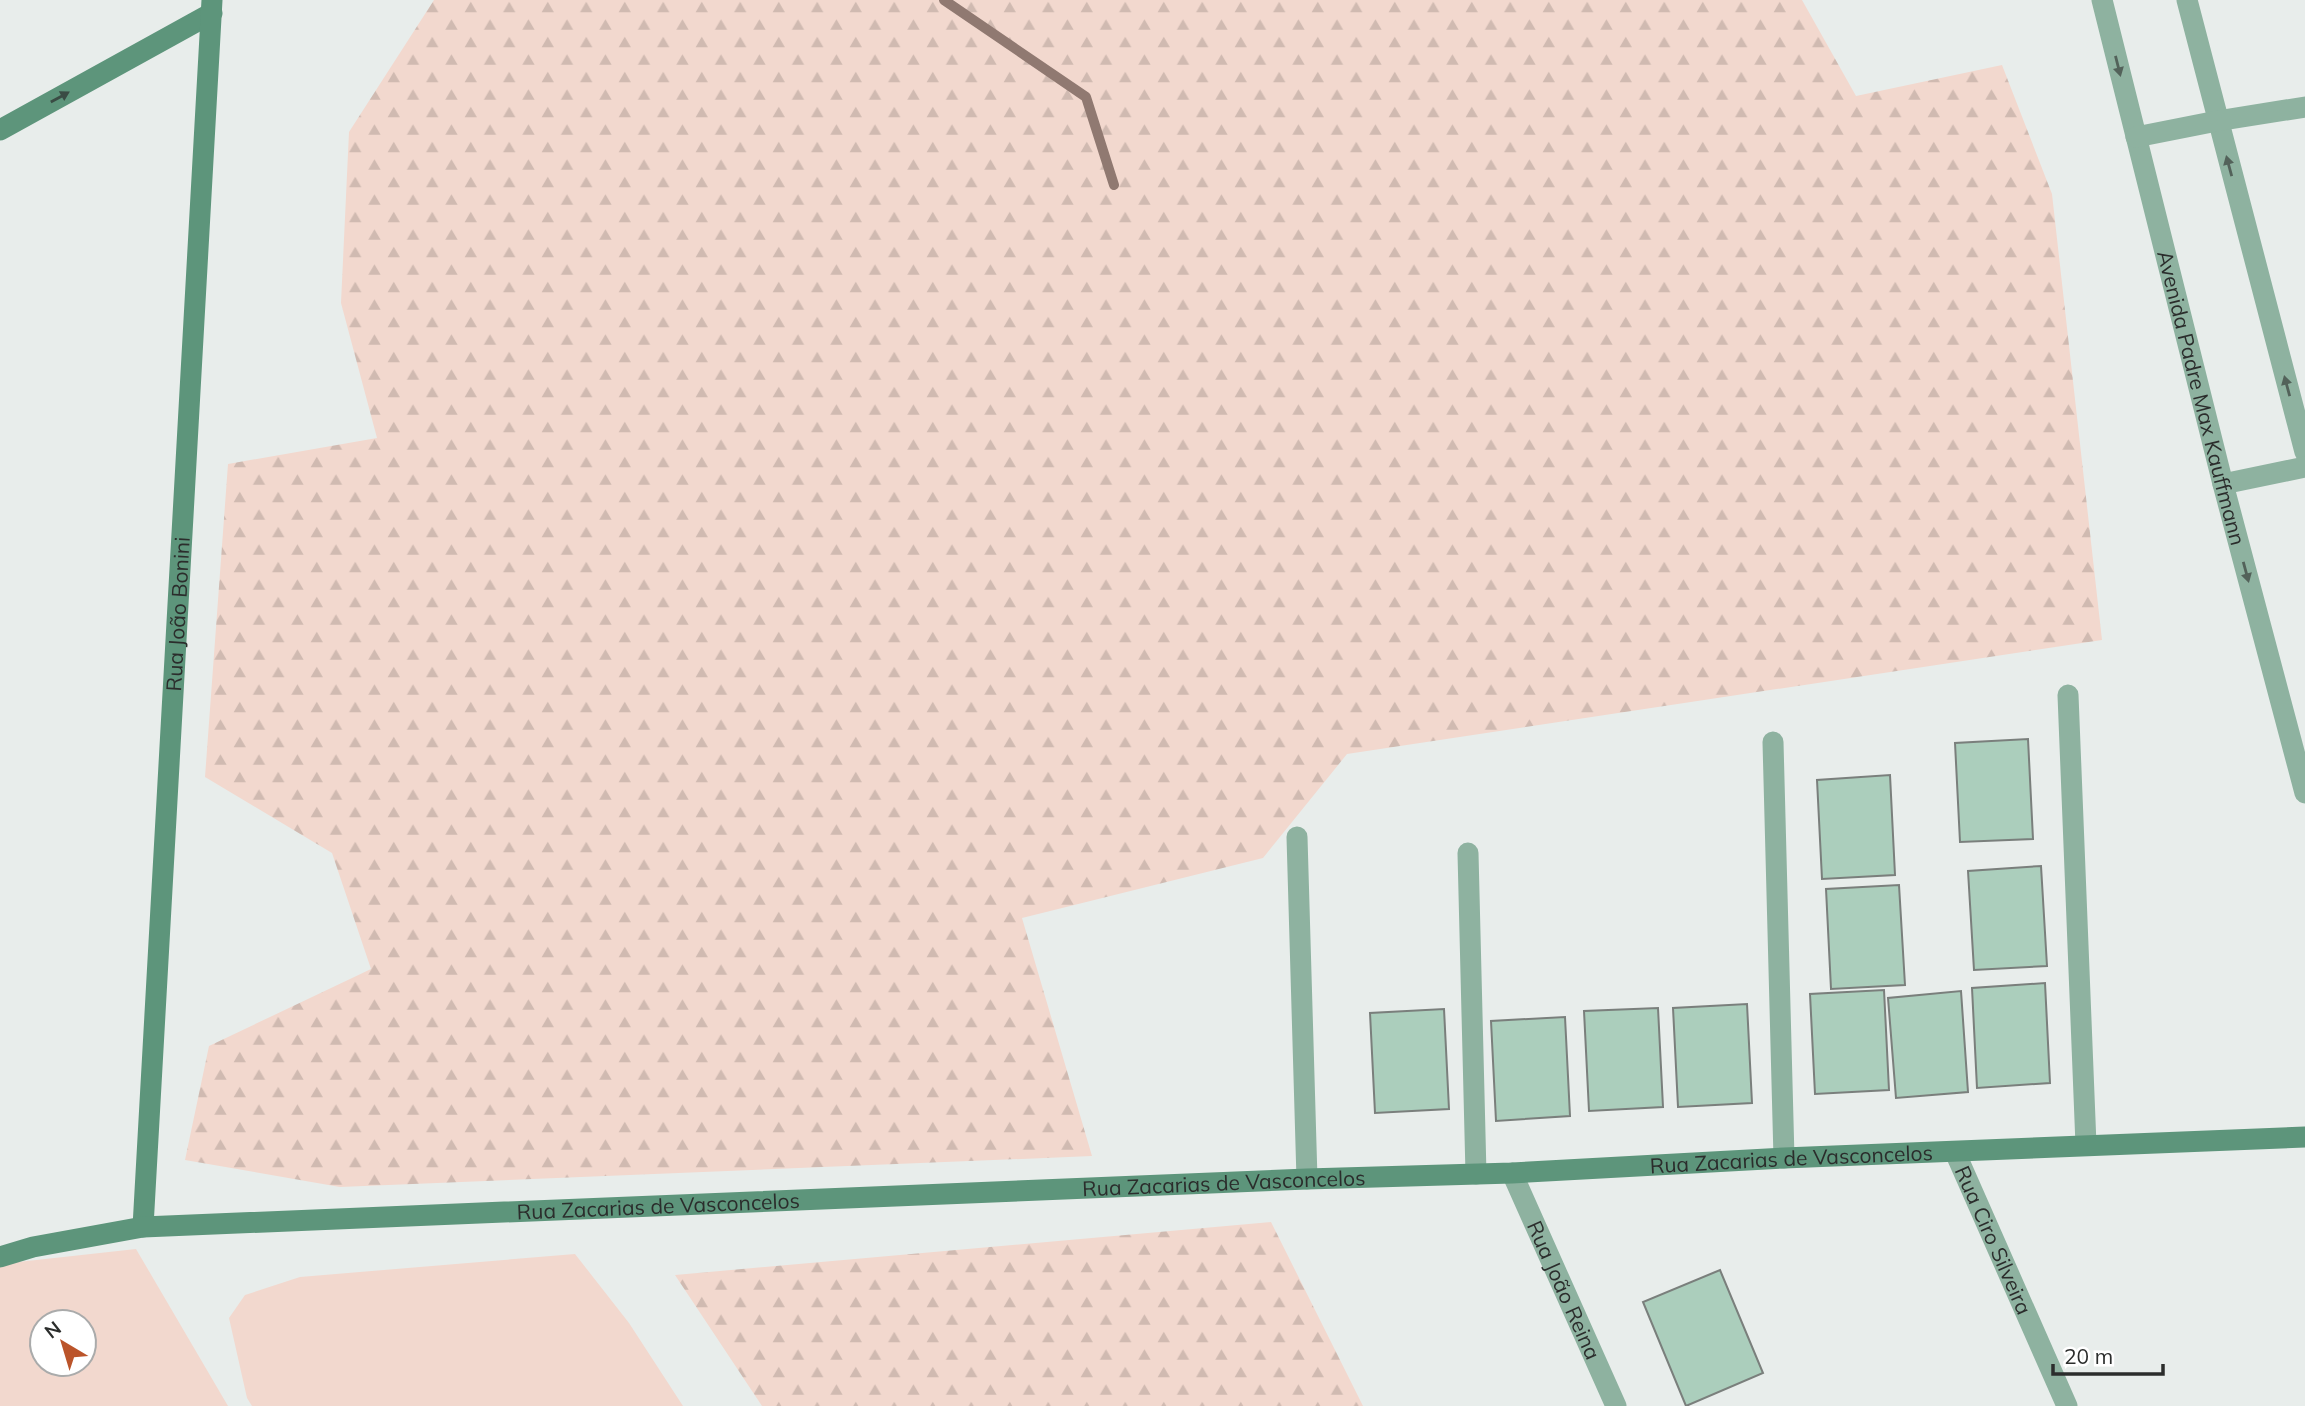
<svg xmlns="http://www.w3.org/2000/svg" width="2305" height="1406" viewBox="0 0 2305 1406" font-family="Mulish,sans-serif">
	<defs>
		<pattern id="forest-firs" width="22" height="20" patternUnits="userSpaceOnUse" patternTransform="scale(1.75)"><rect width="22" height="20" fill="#f2d8ce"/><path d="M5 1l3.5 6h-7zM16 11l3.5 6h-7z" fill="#d0bab1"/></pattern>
	</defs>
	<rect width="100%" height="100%" fill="#e8edeb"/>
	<!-- green -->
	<path fill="#f2d8ce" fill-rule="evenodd" d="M136,1249L228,1406H0V1264ZM42,1322H84V1364H42Z
		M575,1254L629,1323L683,1406H252L247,1398L229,1318L245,1295L300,1277Z"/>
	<!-- forest -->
	<path fill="url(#forest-firs)" d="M434,0H1802L1856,96L2002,65L2052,194L2102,640L1347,754L1263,858L1022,918L1092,1156L340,1187L185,1160L209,1046L371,969L332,853L205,777L228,464L377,438L341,303L349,132Z
		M1271,1222L1363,1406H762L675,1275Z"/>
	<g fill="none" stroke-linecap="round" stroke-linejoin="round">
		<!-- stream -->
		<path stroke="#907971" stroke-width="10" d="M944,0L1086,97L1114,185"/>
	</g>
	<!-- building -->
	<path fill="#abcebc" stroke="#7a7f7c" stroke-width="2" d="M2028,739L2033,839L1960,842L1955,743Z
		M1890,775L1895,875L1822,879L1817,780Z
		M2041,866L2047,966L1974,970L1968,871Z
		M1899,885L1905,985L1831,989L1826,889Z
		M2045,983L2050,1083L1977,1088L1972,988Z
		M1884,990L1889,1090L1815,1094L1810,994Z
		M1961,991L1968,1092L1896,1098L1888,998Z
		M1747,1004L1752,1103L1678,1107L1673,1008Z
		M1658,1008L1663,1107L1589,1111L1584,1011Z
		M1444,1009L1449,1109L1375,1113L1370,1013Z
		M1565,1017L1570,1116L1496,1121L1491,1021Z
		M1720,1270L1763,1373L1686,1406L1643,1302Z"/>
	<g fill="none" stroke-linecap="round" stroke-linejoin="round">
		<!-- street -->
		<g stroke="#8eb2a0" stroke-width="21">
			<path id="s1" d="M2102,0L2223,484L2305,793"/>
			<path d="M2187,0L2305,452"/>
			<path d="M2136,137L2217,121L2305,107"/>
			<path d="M2223,484L2305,467"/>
			<path d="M2068,695L2086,1145"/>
			<path d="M1773,742L1784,1158"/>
			<path d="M1297,837L1307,1179"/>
			<path d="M1468,853L1476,1174"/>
			<path id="s2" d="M1955,1152L2067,1406"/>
			<path id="s3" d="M1512,1173L1616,1406"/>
		</g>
		<!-- secondary -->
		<g stroke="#5d957b" stroke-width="21">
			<path d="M0,130L212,13"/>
			<path id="s4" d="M143,1227L212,0"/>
			<path id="s5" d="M0,1257L33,1247L143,1227L1307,1179L1512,1173L1784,1158L2305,1137"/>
		</g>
	</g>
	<!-- one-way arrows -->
	<defs><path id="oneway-solid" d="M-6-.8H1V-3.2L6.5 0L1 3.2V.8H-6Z" transform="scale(1.75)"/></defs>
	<g fill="#53625a">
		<use href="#oneway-solid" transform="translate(2118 66) rotate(76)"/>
		<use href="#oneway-solid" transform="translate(2229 166) rotate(-105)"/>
		<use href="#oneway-solid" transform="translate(2287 386) rotate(-105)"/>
		<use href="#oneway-solid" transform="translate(2246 572) rotate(75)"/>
	</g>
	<use fill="#3a4c44" href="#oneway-solid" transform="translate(60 97) rotate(-29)"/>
	<g text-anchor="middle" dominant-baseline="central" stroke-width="7" stroke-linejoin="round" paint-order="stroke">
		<!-- street labels -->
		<g font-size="21" fill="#2b2d2c" stroke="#fff">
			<text stroke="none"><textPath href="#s1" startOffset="410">Avenida Padre Max Kauffmann</textPath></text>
			<text stroke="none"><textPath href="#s4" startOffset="614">Rua João Bonini</textPath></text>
			<text stroke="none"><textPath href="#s5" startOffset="1796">Rua Zacarias de Vasconcelos</textPath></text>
			<text stroke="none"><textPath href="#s5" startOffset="1228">Rua Zacarias de Vasconcelos</textPath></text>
			<text stroke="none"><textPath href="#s5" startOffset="662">Rua Zacarias de Vasconcelos</textPath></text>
			<text stroke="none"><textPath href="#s2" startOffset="96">Rua Ciro Silveira</textPath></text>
			<text stroke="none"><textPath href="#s3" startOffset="128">Rua João Reina</textPath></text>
		</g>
	</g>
	<!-- north arrow -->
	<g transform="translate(63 1343) rotate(322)"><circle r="33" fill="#ffffff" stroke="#aaabab" stroke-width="2"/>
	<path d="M0-5L12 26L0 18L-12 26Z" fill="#bb542a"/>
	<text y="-10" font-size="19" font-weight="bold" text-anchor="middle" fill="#2b2d2c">N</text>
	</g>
	<!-- scale -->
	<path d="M2053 1364v10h110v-10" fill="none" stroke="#2b2d2c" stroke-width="3.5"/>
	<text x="2064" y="1364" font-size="21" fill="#2b2d2c" stroke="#ffffff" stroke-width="5" paint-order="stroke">20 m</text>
</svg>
